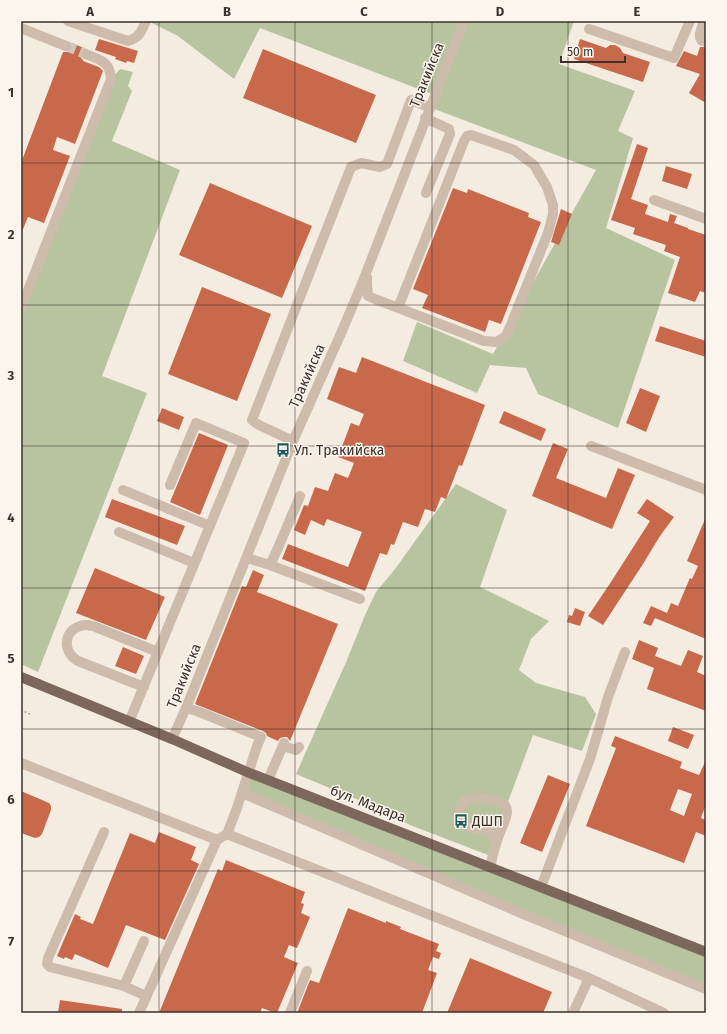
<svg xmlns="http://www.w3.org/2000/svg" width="727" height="1034" viewBox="0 0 727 1034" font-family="'Fira Sans',sans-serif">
	<rect width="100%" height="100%" fill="#f4ebe1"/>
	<!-- green -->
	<path fill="#b8c4a0" d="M148,21H574L559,64L635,91L618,131L633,138L606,228L675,260L618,428L538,394L526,368L490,365L477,393L403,361L417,322L493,354L596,170L429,107L434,95L260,28L234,79L178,36Z
		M120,69L133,72L128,86L132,91L112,141L180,170L102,376L147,393L38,672L21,664V308L111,79Z
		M456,484L507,510L480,587L549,621L531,639L519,670L536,683L585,697L596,714L582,751L533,735L488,855L410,825L366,803L296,774L347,660L365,615L376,592L395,569Z
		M249,773L706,952V989L242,793Z"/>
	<!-- building -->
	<path fill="#c8694b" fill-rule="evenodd" d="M99,39L138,51L134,63L127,61L126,63L115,59L116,57L95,50Z
		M580,39L606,48L610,45H615L620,48L623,53L650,62L643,82L574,59Z
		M72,43L84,48L80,51V54L81,58L83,60V61L99,67L103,71L75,144L57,137L53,150L70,156L44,223L28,217L21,234V163L63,52H67L70,51L72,48Z
		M706,46V103L689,93L700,74L676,66L684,51L697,56L700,47H703Z
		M263,49L376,95L356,143L243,98Z
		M637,144L648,148L631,199L648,205L645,214L668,222L670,214L677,216L674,223L688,228V229L706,235V293L700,291L695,302L668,293L680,257L664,251L666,245L633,234L635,228L611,220Z
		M666,166L692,174L687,189L662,181Z
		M210,183L312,226L282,298L179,255Z
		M453,188L467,193L468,189L529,213L528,217L541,222L501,324L489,320L485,332L422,308L428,295L413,289Z
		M561,209L572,214L559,245L551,242Z
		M202,287L271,314L237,401L168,374Z
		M660,326L706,341V357L655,341Z
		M362,357L485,405L462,466L459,465L446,499L441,497L435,512L425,509L418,527L403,522L394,545L391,544L387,555L380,553L365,591L282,559L288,544L348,567L362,532L327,519L324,526L311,520L305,535L294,530L304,505L308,506L315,487L328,491L335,473L348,478L354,463L338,457L351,423L359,426L364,414L327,399L339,367L356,373Z
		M640,388L660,396L646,432L626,423Z
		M162,408L184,417L179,430L157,421Z
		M504,411L546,429L541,441L499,423Z
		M199,433L228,445L200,515L170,502Z
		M553,443L568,449L556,478L606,498L618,468L635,475L612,529L532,496Z
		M112,499L185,526L177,545L105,517Z
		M647,499L674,517L660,536L643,564L603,625L588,616L609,585L650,521L637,513Z
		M706,517V639L655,618L651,626L643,623L651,606L667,613L671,603L678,606L690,578L692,579L698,566L687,561Z
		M95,568L165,597L146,640L76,613Z
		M253,570L264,575L257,592L338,624L290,741L287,737H284L280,738L278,741L267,736L266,733L263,731L195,704L242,586L246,587Z
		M575,608L585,612L580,626L567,622L569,615L572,616Z
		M639,640L658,648L655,656L681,666L688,650L703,656L697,672L706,676V711L647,689L654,668L632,659Z
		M123,647L144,656L136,674L115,666Z
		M673,727L694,735L688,749L668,741Z
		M615,736L682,762L680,768L699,775L706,760V804L701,818L706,820V836L696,832L684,863L586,826L616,748L611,746ZM678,789L692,794L684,816L670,810Z
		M548,775L570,784L542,852L520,843Z
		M21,791L49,803L51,806V810L42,834L39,837L35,838L21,833Z
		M159,832L196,847L191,860L199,864L165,940L126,925L108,968L75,954L72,960L65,957L64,959L57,956L75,914L81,917L80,919L93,924L130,833L155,843Z
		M226,860L305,892L301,903L304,904L301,913L310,917L297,948L289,945L284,957L298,963L277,1013H275L262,1008L260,1013H159L218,869L222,871Z
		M348,908L386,923V921L401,927L400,929L439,944L436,951L441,953L439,959L433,957L428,970L437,973L422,1013H297L310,980L319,983Z
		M470,958L552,992L543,1013H447Z
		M60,1000L122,1009V1013H58Z"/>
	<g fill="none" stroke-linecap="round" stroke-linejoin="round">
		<!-- minor-tunnel -->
		<path stroke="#cfc6bd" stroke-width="10" stroke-dasharray="10 5" stroke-linecap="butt" d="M66,46L86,54"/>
		<!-- path -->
		<path stroke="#b9a596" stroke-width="1.5" stroke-dasharray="2 2" stroke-linecap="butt" d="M21,710L32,715"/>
		<!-- minor -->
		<path stroke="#cdbbac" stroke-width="10" d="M68,21L128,41C140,37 141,32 146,21
			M21,28L66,46
			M589,29L674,58L690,21
			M702,41C697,36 702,28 704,21
			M425,118L449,129L450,134L426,193
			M654,200L706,219
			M367,277V285L368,296L375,299L484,341L497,342L506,336L510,327L548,233L553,214V205L547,187L534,165L514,150L471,135L467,136L464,141L398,308
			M21,308L111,79C110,61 100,60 86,54
			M293,441L259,425L252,420L351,167L361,163L380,167L387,164L411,100L429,107
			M591,446L706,490
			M123,490L210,526
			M119,532L194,563
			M247,558L270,565L278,548L300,496
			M270,565L360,599
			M144,687L78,661C56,647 69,620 93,626L158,652
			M129,722L244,443L196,423L170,485
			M172,739L186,708L293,441L342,331L361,286L464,21
			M283,746L296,750L299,747
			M21,763L217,840
			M268,780L284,743
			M242,793L523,914L706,989
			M104,832L48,958L47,964L50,967L124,986L146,996
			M227,834L589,978L664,1013
			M490,868C492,859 494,849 497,841C499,833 507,819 507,812C507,801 494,800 486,799C476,797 464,796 460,808C459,812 459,817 461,820C468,833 485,826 493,835C495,836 496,838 497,840
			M541,887L590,759L600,725L608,697L625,652
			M124,986L144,941
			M139,1013L217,840L227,834L237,808L257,746L261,737L197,711L186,708
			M290,1013L307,971
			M573,1013L589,978"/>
		<!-- major -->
		<path stroke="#7d675c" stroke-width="10" d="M21,677L172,739L247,772L706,952"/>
	</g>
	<!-- grid -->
	<path fill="none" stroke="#3b302b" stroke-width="1" stroke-opacity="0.55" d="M159,21V1013M295,21V1013M432,21V1013M568,21V1013M21,163H706M21,305H706M21,446H706M21,588H706M21,729H706M21,871H706"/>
	<!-- icons -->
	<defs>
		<symbol id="bus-bare" viewBox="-9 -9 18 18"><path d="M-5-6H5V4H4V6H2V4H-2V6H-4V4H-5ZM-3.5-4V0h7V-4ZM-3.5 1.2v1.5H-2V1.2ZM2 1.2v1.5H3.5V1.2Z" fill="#1f5a5e" stroke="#fbf5ee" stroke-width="2.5" paint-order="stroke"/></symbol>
	</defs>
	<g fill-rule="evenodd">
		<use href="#bus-bare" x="273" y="440" width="20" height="20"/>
		<use href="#bus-bare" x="451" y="811" width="20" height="20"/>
	</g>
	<g text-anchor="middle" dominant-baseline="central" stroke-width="3" stroke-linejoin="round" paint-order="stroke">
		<!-- street labels -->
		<g font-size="14" fill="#3b302b" stroke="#fbf5ee">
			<text transform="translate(427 75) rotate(-68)">Тракийска</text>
			<text transform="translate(307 376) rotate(-66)">Тракийска</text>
			<text transform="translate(184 676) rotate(-68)">Тракийска</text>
			<text transform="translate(368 804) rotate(21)">бул. Мадара</text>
		</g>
		<!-- poi labels -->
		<g font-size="14" fill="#3b302b" stroke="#fbf5ee" text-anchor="start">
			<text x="294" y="450">Ул. Тракийска</text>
			<text x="472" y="821">ДШП</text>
		</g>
	</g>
	<!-- border -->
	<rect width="727" height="1034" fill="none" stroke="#fbf5ee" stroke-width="44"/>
	<!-- scale -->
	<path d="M561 56v6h64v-6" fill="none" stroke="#3b302b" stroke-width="2"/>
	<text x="567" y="56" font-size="12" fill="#3b302b" stroke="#fbf5ee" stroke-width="3" paint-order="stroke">50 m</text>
	<rect x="22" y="22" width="683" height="990" fill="none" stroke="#3b302b" stroke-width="1.5"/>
	<g font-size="13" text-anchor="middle" font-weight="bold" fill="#3b302b">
		<text x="90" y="16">A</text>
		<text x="227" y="16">B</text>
		<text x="364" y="16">C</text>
		<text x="500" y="16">D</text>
		<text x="637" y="16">E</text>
		<text x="11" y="97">1</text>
		<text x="11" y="239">2</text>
		<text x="11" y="380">3</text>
		<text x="11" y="522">4</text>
		<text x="11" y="663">5</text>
		<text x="11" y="804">6</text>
		<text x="11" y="946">7</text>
	</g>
</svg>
